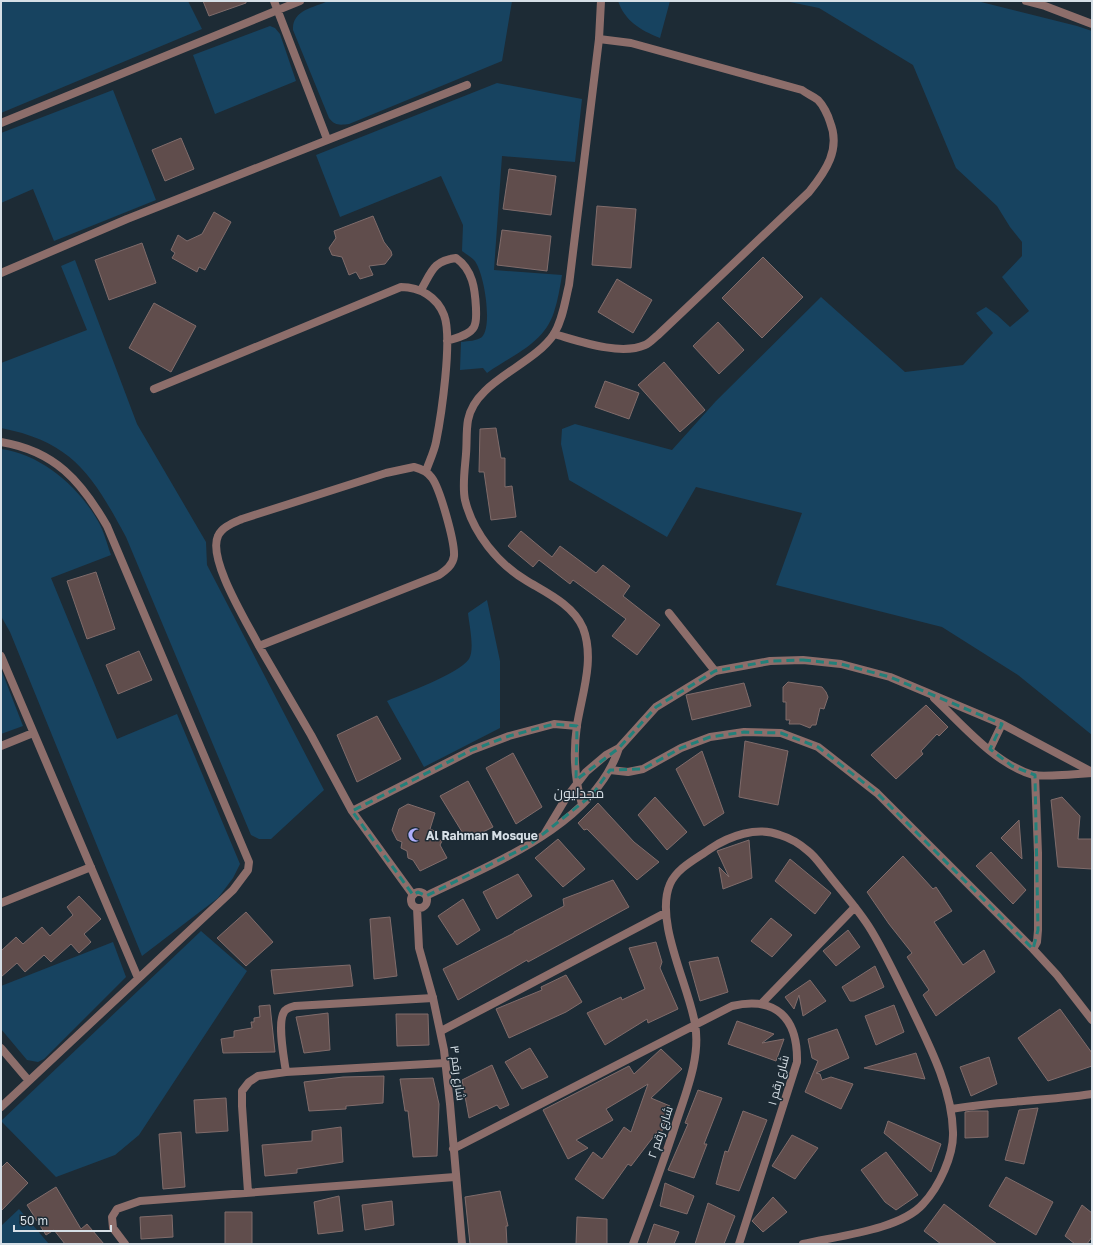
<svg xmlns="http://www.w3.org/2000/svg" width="1093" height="1245" viewBox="0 0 1093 1245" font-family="'Golos Text',Cairo,sans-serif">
	<rect width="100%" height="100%" fill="#1d2b35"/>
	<!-- green -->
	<path fill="#174360" d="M1,1H188L202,29L1,113Z
		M328,1H512L502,61L349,124C340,125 335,126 329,118L293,30C292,10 313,8 328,1Z
		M618,1H670L660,38C640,30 625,21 618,1Z
		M785,1H977L1077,26L1092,31V735L1018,675L942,627L776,585L802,513L696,487L667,537L569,480L561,444L562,429L575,424L672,450L716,401L821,297L905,372L963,365L993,333L976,313L986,307L997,315L1010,327L1029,311L1002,277L1022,256V242L1010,227L997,206L956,168L913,65L819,8Z
		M270,26L275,28L280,34L296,81L215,114L193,55Z
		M497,83L582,99L575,162L502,156L494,270L562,275C560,287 558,300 554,312C544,344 512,355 487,373L483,368L460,370L461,342C468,341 477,341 482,337C493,326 484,271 474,260C471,257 466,254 462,251L463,225L441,176L340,217L316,155Z
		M113,90L156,200L54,241L33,189L1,203V133Z
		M75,260L137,424L206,542L207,565L324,790L271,839H259L251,835L126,537C93,476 73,442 1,428V363L87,330L61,266Z
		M1,449C41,454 79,487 98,521C104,531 107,544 111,555L51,578L117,739L177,714L240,864L233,878L218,898L142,956L10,632L1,616Z
		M487,600L500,661V728L424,767L387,701C405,693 459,674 469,659C475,649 469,624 468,613Z
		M1,669L23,726L1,734Z
		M201,931L247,971L139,1135L115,1155L56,1177L1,1121Z
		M113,942L126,977L44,1059L38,1062L27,1060L1,1029V986Z
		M19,1209L49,1244H1V1226Z"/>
	<!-- building -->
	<path fill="#604d4c" stroke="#806c6b" d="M203,1H246V3L209,16Z
		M181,138L194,169L165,181L152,150Z
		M509,169L556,176L551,215L503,209Z
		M597,206L636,209L631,268L592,265Z
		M214,212L231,222L205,270L199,267L197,272L172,258L175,253L171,250L178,235L187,241L202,234Z
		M373,216L384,242L391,251L392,255L385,264L369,266L373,275L360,279L356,272L349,275L342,257L332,255L329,248L336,238L334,231Z
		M502,230L551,236L547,271L497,265Z
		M142,243L156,283L109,300L95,260Z
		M763,257L803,297L762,338L722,298Z
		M617,279L652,300L633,333L598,312Z
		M154,303L196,326L171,372L129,348Z
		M718,322L744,350L719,374L693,346Z
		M664,362L705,410L680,432L638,385Z
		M605,381L639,393L629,419L595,407Z
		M496,428L501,458H505V487L512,486L516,517L491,520L484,472H479L480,429Z
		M521,531L552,557L560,546L596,573L603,565L630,586L623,596L660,625L637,655L612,636L626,619L573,580L570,584L539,560L533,567L508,546Z
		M96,572L115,629L87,639L67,581Z
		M139,651L152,680L118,694L106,665Z
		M788,682L822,687L826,692L828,697L824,709L820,708L816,725H812L810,728L800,724H789L790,720H786V702H783V687Z
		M744,683L751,706L692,720L686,695Z
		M926,705L948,727L939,736L937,734L921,751L923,754L896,779L871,755Z
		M377,716L401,759L357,782L337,735Z
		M745,741L788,751L778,805L739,797Z
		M702,751L724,813L704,826L676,769Z
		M513,753L542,807L516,824L486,768Z
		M468,781L493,827L467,840L440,796Z
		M655,797L687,832L667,850L638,815Z
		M1062,797L1080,816L1078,839H1092V869L1058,867L1051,800Z
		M598,803L634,842L659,862L637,880L587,829L584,830L578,823Z
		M408,804L435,813L430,829L437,832L436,838L442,841L440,845L447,858L420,871L413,860L408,858L407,851L401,848L402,842L397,840L392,830L399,809Z
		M1019,820L1022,859L1001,838Z
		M558,839L585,869L563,887L535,858Z
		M749,840L752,878L723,889L719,867L729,877L717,851Z
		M991,852L1026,890L1013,904L976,866Z
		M903,856L933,889L936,887L952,911L934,922L963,965L984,950L995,972L936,1016L923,995L929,990L907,957L912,953L889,924L867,892Z
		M790,859L831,893L815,914L775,881Z
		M518,874L532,896L497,919L483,892Z
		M613,880L629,907L528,962L527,960L458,1000L443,969L514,933V932L564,906L563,899Z
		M79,896L101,919L84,934L91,942L79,953L71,944L51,962L44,955L25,972L17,963L1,977V951L16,937L23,944L42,927L50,936L73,915L67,907Z
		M463,899L480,930L457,945L438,916Z
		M246,912L273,942L246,966L217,938Z
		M390,917L397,976L374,979L370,919Z
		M771,918L792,935L772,957L751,941Z
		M848,930L860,947L836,966L823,951Z
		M656,942L662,962L660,968L678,1009L648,1023L647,1019L605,1045L587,1013L621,997L622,1000L645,989L629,948Z
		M718,957L728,992L700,1001L689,962Z
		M350,965L353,986L274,994L271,970Z
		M875,966L884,987L854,1001H850L842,987Z
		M566,975L582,1002L566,1012L509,1038L496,1009L542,990L541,987Z
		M810,980L826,1001L803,1016L799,995L794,1009L785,997Z
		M270,1005L275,1052L223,1053L221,1039L234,1037V1031L252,1028L251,1022H254V1018L260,1017L259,1006Z
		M894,1005L904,1032L876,1045L865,1016Z
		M1060,1009L1092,1053V1066L1048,1081L1018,1038Z
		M328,1013L330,1050L304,1053L296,1017Z
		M396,1014H428L429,1045L397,1046Z
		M737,1021L774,1034L762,1043L784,1039L776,1061L728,1044Z
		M837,1029L849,1058L816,1073L820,1074L822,1080L831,1077L853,1084L841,1109L805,1092L818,1061L812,1058L808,1039Z
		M530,1048L548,1077L522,1089L505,1062Z
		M661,1049L682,1069L651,1098L670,1106L661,1134L657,1132L631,1166L628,1164L603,1199L575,1179L593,1152L602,1159L624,1127L631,1132L648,1084L606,1109L613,1120L576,1140L588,1148L568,1159L543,1110L629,1066L634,1074Z
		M916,1053L925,1079L864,1068L888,1061Z
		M989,1057L997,1084L971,1096L960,1067Z
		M492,1065L509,1105L500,1109L497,1105L469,1118L462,1080Z
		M384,1076L383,1103L346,1106V1109L309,1111L304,1082L343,1077Z
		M433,1078L439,1104L437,1156L413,1157L408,1111H405L400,1079Z
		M698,1090L722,1098L704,1144H707L694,1178L668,1170L688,1124L685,1123Z
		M226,1098L228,1131L196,1133L194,1100Z
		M1038,1108L1024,1164L1005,1160L1019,1110Z
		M743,1111L767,1120L739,1191L716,1184L725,1151L728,1152Z
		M972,1111H988V1137L965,1138V1112Z
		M888,1121L941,1144L931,1172L884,1133Z
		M341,1127L343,1162L297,1169V1173L265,1176L262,1145L312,1141V1131Z
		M181,1132L185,1187L163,1189L159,1134Z
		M792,1135L818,1148L795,1179L772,1166Z
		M886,1152L918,1195L896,1210L885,1202L861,1170Z
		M7,1162L28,1183L1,1211V1168Z
		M1006,1177L1053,1202L1036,1235L989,1206Z
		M665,1183L694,1196L687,1214L660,1206Z
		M56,1187L81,1229L87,1224L104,1244H65L54,1230L46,1235L27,1205Z
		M500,1191L508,1226H506L507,1244H470L465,1197Z
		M339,1196L343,1231L318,1234L314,1202Z
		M773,1197L787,1212L763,1232L752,1221Z
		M392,1201L394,1225L365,1230L362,1205Z
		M708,1203L735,1216L724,1244H695Z
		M944,1204L997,1244H941L924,1231Z
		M1082,1205L1092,1213V1237L1087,1244H1075L1065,1236Z
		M225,1212H252V1244H225Z
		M172,1215L173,1237L141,1239L140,1217Z
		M577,1217L607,1219V1244H576Z
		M654,1224L679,1232L674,1244H647Z"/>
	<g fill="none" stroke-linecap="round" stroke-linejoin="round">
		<!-- service -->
		<path stroke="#8d6e6b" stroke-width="8" d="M669,613L715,671"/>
		<!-- minor -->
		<path stroke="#8d6e6b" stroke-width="8" d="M274,1L327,139
			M1,123L300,1
			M1,273L127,219L467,85
			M421,290C432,271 433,261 456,258C473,270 475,289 476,308C476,314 477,321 474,327C470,335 456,338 447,341
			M554,334C579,341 620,356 645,345C650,343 654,338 658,335L809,192C826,171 841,149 830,122C828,115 823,105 818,100C813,96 807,94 802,90L631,43L599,39
			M154,389L401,287C420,287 437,297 444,315C453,338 441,417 436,442C434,452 429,462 426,471
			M1,442C55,451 81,481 107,526L249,862L248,870L233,890L1,1107
			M414,467C422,469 428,472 432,478C440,489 455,542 454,556C453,565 446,570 439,575L259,646C248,624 207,559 218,536C222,527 233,523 242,519L386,473Z
			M259,646L311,735L352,811L413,895
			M1,656L138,978
			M1,746L33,733
			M610,770L628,772L643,769L681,748L710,737L744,732L781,733L818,747L877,793L1033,949L1057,975L1092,1020
			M352,811L472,750L509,736L554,724L577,726
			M1,903L91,867
			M1033,949L1037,942L1038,930V853L1035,775
			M762,1003L855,907
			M441,1031L665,913
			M1,1048L29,1081
			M286,1072C284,1058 277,1023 284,1012C286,1008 291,1007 295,1006L433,998
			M951,1109C998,1101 1045,1101 1092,1094
			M453,1149L732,1006C776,996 798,1018 797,1062L739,1244
			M248,1192L242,1106V1091L249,1082L258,1076L286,1072L445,1063
			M125,1244L113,1228L112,1217L117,1209L140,1201L455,1177
			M633,1244C648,1204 663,1164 676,1123C686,1092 701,1057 695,1024C689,986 654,921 670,884C677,868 696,859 710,849C729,836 757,826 780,835C790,838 800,844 808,851C816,857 822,867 829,875C843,893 859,910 871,930C885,953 896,977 908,1001C927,1041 952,1087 953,1132C954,1155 939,1187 923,1204C900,1230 837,1236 803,1244"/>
		<!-- tertiary -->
		<path stroke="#8d6e6b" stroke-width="8" d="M1026,1L1045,6L1092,24
			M934,698C962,724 995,764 1033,775C1044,777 1079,774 1092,773
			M990,749L1002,724
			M582,804C574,778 573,753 577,725C582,694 595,659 583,628C573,605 547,593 527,581C498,564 473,533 465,500C462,486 465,468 466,454C467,443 466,431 468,420C475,381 533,366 554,334C563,319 565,301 569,285L599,39L601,1
			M545,833L566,798L586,772L606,755L619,748L656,707L715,671L770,661L803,660L841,664L890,677L1002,724L1092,772
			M411 900a8 8 0 1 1 16 0a8 8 0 1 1-16 0Z
			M426,896C494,863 594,825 619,748
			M417,908L419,948L433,998L444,1050L450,1104L462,1244"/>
	</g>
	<!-- marked area -->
	<path fill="none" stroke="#23807a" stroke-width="3" stroke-dasharray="8 5" stroke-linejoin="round" d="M803,660L841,664L890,677L1002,724L990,749L1012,766L1035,775L1038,930L1033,949L877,793L818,747L781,733L744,732L710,737L681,748L643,769L610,770L592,795L528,846L426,896L418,892L413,895L352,811L472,750L509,736L554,724L577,726L576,780L619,748L656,707L715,671L770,661Z"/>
	<!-- icons -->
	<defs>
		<symbol id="mosque-bare" viewBox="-9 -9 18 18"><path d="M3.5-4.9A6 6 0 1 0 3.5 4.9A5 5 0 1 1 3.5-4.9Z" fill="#aeaefb" stroke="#1d2b35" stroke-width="2.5" paint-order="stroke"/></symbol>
	</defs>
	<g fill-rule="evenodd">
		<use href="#mosque-bare" x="405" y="825" width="20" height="20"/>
	</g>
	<g text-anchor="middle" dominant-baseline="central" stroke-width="3" stroke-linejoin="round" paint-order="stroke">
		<!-- poi labels -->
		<g font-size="12" font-weight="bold" fill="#d6dfe6" stroke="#1d2b35" text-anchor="start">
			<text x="426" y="835">Al Rahman Mosque</text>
		</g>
		<!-- street labels -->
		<g font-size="12" fill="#d6dfe6" stroke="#1d2b35">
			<text transform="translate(458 1073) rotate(83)">شارع رقم ٣</text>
			<text transform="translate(778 1080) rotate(-75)">شارع رقم ١</text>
			<text transform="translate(660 1132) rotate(-71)">شارع رقم ٢</text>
		</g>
		<!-- quarter labels -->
		<g font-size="14" fill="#d6dfe6" stroke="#1d2b35">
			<text x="579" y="792">مجدليون</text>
		</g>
	</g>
	<!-- border -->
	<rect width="1093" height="1245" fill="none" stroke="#d6dfe6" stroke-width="4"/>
	<!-- scale -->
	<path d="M14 1225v6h97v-6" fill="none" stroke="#d6dfe6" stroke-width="2"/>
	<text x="20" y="1225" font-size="12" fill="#d6dfe6" stroke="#1d2b35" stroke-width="3" paint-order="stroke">50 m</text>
</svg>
